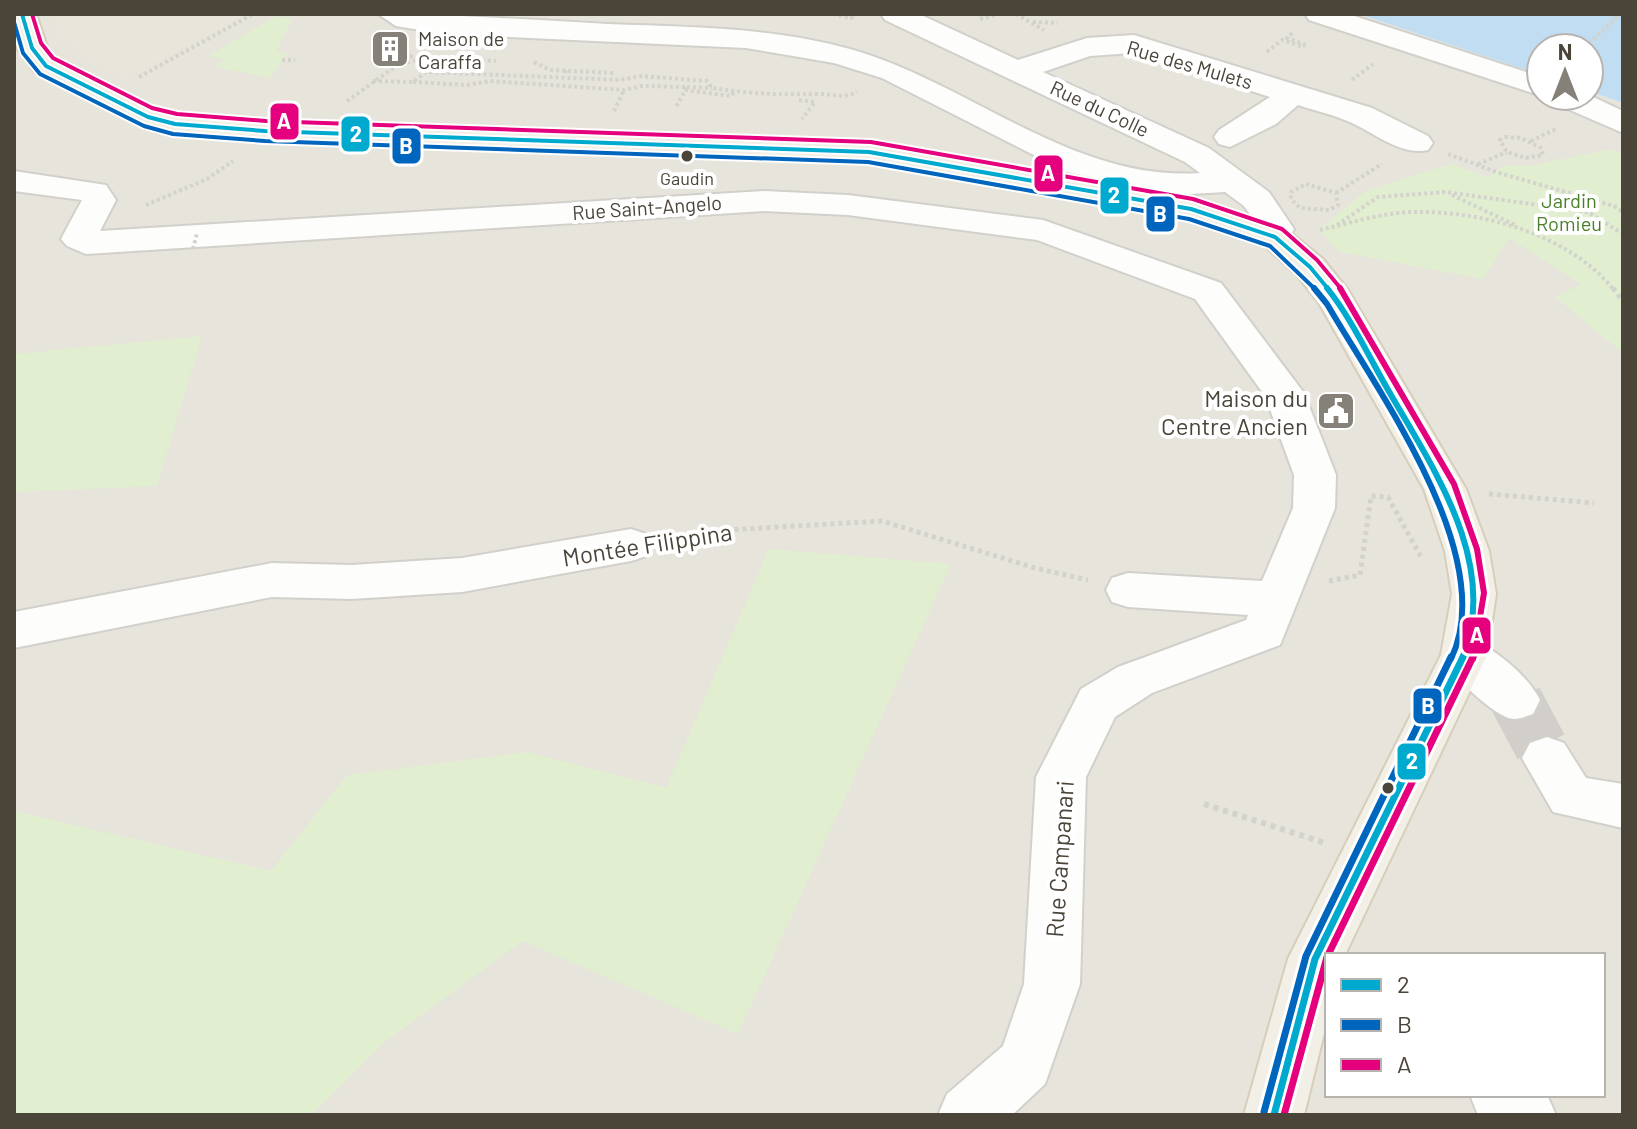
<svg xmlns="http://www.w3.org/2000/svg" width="1637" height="1129" viewBox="0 0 1637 1129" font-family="Barlow,sans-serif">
	<rect width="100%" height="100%" fill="#f4f2ee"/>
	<!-- residential -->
	<path fill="#e7e4dc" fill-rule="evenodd" d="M14,14H1359L1541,75V96H1589V91L1623,103V1115H14ZM1327,955H1603V1095H1327Z"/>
	<!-- education -->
	<path fill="#eae5da" d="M51,14H245L125,79L92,64L74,48L69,37L59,39Z"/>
	<!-- green -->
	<path fill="#e1eecf" d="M277,16L293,19L276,52L288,53L270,78L215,67L224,59L208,56Z
		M1612,149L1623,155V353L1555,297L1581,284L1509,238L1483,279L1340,252L1318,230L1366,191L1438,168L1452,164L1487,177L1505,165L1529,166Z
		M202,336L157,486L14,492V354Z
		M769,549L951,564L738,1034L522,941L381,1045L311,1115H14V811L271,871L347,775L528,752L666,788Z"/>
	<!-- water -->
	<path fill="#c0ddf1" d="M1359,14H1623V103L1589,91V48H1541V75Z"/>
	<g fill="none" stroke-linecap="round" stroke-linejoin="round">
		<!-- minor-tunnel -->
		<path stroke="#d2cfca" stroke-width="53" stroke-dasharray="53 26" stroke-linecap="butt" d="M1516,700L1547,758"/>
		<defs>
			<path id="minor" d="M378,14C454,14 531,20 608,24C688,27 772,27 850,49C968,82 1073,182 1200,173L1185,162L885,20L881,14H919L1018,60L1087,38L1134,35L1372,108L1428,136L1433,143L1428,150C1402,156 1376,134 1352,123C1335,115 1316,111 1298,105L1276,124L1230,147L1219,144L1214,137L1219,130L1270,97L1132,53L1090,56L1043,72L1209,148L1269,192L1294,229L1287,244L1275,248L1263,244L1257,237L1260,229L1244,206L1225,192L1174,195L1067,172L882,78L834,63L746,48L444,34L396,26Z
				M1305,14H1348L1541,77L1542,96L1309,20Z
				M1589,95L1623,111V133L1554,103L1549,96Z
				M14,171L106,185L116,200L100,231L764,191L848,195L1043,220L1221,283L1304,393L1336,475L1335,508L1280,645L1152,693L1115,717L1086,777L1080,984L1045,1084L1012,1115H938L947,1094L1003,1046L1024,984L1036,777L1081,689L1118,667L1246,620L1248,615L1128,607L1112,602L1106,590L1112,578L1128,573L1262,581L1293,508L1294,475L1265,396L1195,299L1037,240L848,215L764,211L86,254L67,246L61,239L82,200L14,191Z
				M631,529L646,534L653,545L646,556L631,561L462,592L352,599L272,597L14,648V612L272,563L352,565L462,558Z
				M1464,636C1492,646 1527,674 1540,700L1533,714C1527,716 1520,719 1514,719C1493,717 1450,673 1441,655L1448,642Z
				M1547,737L1564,743L1586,778L1623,784V828L1553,812L1522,758L1530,743Z
				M1470,1095H1547L1556,1115H1478Z"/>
			<path id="major" d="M14,14H36L47,47L57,60L159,110L265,121L869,142L1191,199L1287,230L1323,259L1348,290L1466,489L1489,551L1496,594L1487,655L1345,955H1327V1021L1304,1115H1244L1288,959L1441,655L1452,594L1445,551L1424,489L1319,303L1297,275L1263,244L1184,218L869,162L265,141L175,134L137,124L35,72L17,48Z"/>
		</defs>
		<!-- minor casing -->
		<use href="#minor" stroke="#d2d0cb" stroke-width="4"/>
		<!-- major casing -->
		<use href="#major" stroke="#d6cebb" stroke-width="4"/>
		<!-- path-far2 -->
		<path stroke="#d3d2cc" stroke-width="4" stroke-dasharray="3 3" stroke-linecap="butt" d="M833,14L851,18L855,14
			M1016,14L1044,30
			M980,19L999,14
			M1033,22L1058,23
			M1292,33L1287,38L1306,45L1305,48
			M1585,48L1620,14
			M1267,52L1282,40L1304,47
			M386,55L496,61
			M282,60H295
			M534,62L550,70L614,73
			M139,77L253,14
			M1352,80L1373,64
			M373,81L413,82L426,72L620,80L642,76L707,81L712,88C753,94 779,95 820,94C834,94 844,99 857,92
			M413,82L467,85L490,81L624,90L641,86L687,87L676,107
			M687,87L712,88
			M685,90L731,96L736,90
			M799,100L815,102L802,119
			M347,101L399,64L423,59L427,54
			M614,111L624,90
			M1505,137L1521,138L1541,148L1543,155L1526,158L1507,152L1500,140Z
			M1531,141L1558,128
			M1448,154L1496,172L1614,206L1623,212
			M1478,164L1507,152
			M1306,184L1336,193L1338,205L1329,210L1300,208L1291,199V192Z
			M1336,193L1382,164
			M1452,195L1515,225
			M146,205L207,179L233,161
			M1337,225L1378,197L1446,192L1588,212L1623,234
			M1320,230C1350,223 1381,213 1411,212C1481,210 1569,234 1614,290"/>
		<!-- path-far1 -->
		<path stroke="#d3d2cc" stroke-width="5" stroke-dasharray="4 4" stroke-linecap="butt" d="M1613,288L1623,301
			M1489,494L1594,503
			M671,537L710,531L882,521L1035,568L1088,580
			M1329,581L1360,575L1371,496L1388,497L1421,557"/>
		<!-- path -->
		<path stroke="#d3d2cc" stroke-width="6" stroke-dasharray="5 5" stroke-linecap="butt" d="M1204,804L1325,843"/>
		<!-- minor -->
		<use href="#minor" fill="#fdfdfc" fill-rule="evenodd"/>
		<!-- major -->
		<use href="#major" fill="#f2efe6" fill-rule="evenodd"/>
		<!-- path-bridge -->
		<path stroke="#d3d2cc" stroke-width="4" stroke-dasharray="3 3" stroke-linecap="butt" d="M565,73L567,68
			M193,249L197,233"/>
		<defs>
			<path id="bus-1-far2" d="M22,14L32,48L46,66L148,117L175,124L265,131L869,152L1191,209L1275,237L1310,267L1329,290"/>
			<path id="bus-1-far1" d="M1327,288C1351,318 1368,355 1387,388C1432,467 1501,564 1462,659"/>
			<path id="bus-1" d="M1274,1115L1315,959L1463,657"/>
			<path id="bus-2-far2" d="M14,22L23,53L40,74L144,126L173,134L265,141L868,162L1189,219L1270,246L1316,290"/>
			<path id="bus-2-far1" d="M1314,288L1327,304C1378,392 1500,557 1451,659"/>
			<path id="bus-2" d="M1264,1112L1306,956L1451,657"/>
			<path id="bus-3-far2" d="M32,14L41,43L53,58L152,108L177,114L266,121L871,142L1193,199L1282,229L1317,260L1342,290"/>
			<path id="bus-3-far1" d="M1340,288L1454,484L1477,549L1484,593L1473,659"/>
			<path id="bus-3" d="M1328,955L1473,657
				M1284,1115L1327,957"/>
		</defs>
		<!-- bus-1-far2 casing -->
		<use href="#bus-1-far2" stroke="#fff" stroke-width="8"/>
		<!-- bus-1-far1 casing -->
		<use href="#bus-1-far1" stroke="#fff" stroke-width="12"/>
		<!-- bus-1 casing -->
		<use href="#bus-1" stroke="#fff" stroke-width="13"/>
		<!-- bus-2-far2 casing -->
		<use href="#bus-2-far2" stroke="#fff" stroke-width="8"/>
		<!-- bus-2-far1 casing -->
		<use href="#bus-2-far1" stroke="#fff" stroke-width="12"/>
		<!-- bus-2 casing -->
		<use href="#bus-2" stroke="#fff" stroke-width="13"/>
		<!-- bus-3-far2 casing -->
		<use href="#bus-3-far2" stroke="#fff" stroke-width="8"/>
		<!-- bus-3-far1 casing -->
		<use href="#bus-3-far1" stroke="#fff" stroke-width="12"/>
		<!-- bus-3 casing -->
		<use href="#bus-3" stroke="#fff" stroke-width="13"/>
		<!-- bus-1-far2 -->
		<use href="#bus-1-far2" stroke="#00a9ce" stroke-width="4"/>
		<!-- bus-1-far1 -->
		<use href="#bus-1-far1" stroke="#00a9ce" stroke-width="6"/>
		<!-- bus-1 -->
		<use href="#bus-1" stroke="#00a9ce" stroke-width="7"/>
		<!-- bus-2-far2 -->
		<use href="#bus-2-far2" stroke="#0065bd" stroke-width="4"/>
		<!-- bus-2-far1 -->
		<use href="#bus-2-far1" stroke="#0065bd" stroke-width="6"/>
		<!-- bus-2 -->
		<use href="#bus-2" stroke="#0065bd" stroke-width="7"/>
		<!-- bus-3-far2 -->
		<use href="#bus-3-far2" stroke="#e5007d" stroke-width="4"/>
		<!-- bus-3-far1 -->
		<use href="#bus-3-far1" stroke="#e5007d" stroke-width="6"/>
		<!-- bus-3 -->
		<use href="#bus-3" stroke="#e5007d" stroke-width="7"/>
	</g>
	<!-- icons -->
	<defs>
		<symbol id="building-square" viewBox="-11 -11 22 22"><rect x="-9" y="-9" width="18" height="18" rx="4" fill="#868178" stroke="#fff"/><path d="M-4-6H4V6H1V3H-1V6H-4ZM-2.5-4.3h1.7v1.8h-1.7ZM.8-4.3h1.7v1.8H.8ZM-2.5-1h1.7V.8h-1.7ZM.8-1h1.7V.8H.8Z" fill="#fff"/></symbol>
		<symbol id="civic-square" viewBox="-11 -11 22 22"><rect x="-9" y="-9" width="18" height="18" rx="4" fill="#868178" stroke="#fff"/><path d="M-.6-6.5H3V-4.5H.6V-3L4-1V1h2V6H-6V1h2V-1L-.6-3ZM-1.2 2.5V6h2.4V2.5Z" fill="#fff"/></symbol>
	</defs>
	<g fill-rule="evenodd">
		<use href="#building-square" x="368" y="27" width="44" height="44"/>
		<use href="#civic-square" x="1314" y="389" width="44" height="44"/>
	</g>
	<!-- markers -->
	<g fill="#4b4439" stroke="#fff" stroke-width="3">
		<circle cx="687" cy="156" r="7"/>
		<circle cx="1388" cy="788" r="7"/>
	</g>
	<g text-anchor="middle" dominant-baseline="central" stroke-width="8" stroke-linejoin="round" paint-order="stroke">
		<!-- far-bus labels -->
		<g font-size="18" fill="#4b4439" stroke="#fff">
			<text x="687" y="178">Gaudin</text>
		</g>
		<!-- far-poi labels -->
		<g font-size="20" fill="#4b4439" stroke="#fff" text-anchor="start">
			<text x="418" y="38">Maison de<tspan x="418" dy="23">Caraffa</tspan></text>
		</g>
		<!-- far-street labels -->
		<g font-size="20" fill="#4b4439" stroke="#fff">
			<text transform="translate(1190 64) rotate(16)">Rue des Mulets</text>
			<text transform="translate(1100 108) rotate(25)">Rue du Colle</text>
			<text transform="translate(647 207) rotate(-4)">Rue Saint-Angelo</text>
		</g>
		<!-- far-park labels -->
		<g font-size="20" fill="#4a7f2a" stroke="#fff">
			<text x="1569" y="200">Jardin<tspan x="1569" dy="23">Romieu</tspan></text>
		</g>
		<!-- poi labels -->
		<g font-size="24" fill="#4b4439" stroke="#fff" text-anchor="end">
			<text x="1308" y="397">Maison du<tspan x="1308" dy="28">Centre Ancien</tspan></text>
		</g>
		<!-- street labels -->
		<g font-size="24" fill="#4b4439" stroke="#fff">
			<text transform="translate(647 544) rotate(-9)">Montée Filippina</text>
			<text transform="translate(1059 859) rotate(-86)">Rue Campanari</text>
		</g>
	</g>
	<g stroke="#fff" stroke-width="3">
		<rect x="269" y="102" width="31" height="39" rx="8" fill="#e5007d"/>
		<rect x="340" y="115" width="31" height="38" rx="8" fill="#00a9ce"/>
		<rect x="391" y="127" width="31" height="38" rx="8" fill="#0065bd"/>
		<rect x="1033" y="154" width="31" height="39" rx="8" fill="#e5007d"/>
		<rect x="1099" y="176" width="31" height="39" rx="8" fill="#00a9ce"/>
		<rect x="1145" y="195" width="31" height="38" rx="8" fill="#0065bd"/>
		<rect x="1461" y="616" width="31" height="39" rx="8" fill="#e5007d"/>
		<rect x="1412" y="687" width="31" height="38" rx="8" fill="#0065bd"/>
		<rect x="1396" y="742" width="31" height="39" rx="8" fill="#00a9ce"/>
	</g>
	<g font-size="22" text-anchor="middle" font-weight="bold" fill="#fff">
		<text x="284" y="129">A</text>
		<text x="356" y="142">2</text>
		<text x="406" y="154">B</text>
		<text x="1048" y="181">A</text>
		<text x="1114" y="203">2</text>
		<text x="1160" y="222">B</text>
		<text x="1477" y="643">A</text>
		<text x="1428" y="714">B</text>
		<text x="1412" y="769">2</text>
	</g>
	<!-- border -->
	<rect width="1637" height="1129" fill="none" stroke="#4b4439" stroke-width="32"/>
	<!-- legend -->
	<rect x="1325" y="953" width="280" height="144" fill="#ffffff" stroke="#b7b4b0" stroke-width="2"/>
	<rect x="1341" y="979" width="40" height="12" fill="#00a9ce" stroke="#b7b4b0" stroke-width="2"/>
	<text x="1397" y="993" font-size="24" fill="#4b4439">2</text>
	<rect x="1341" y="1019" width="40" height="12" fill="#0065bd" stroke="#b7b4b0" stroke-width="2"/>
	<text x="1397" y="1033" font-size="24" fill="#4b4439">B</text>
	<rect x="1341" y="1059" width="40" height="12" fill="#e5007d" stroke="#b7b4b0" stroke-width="2"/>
	<text x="1397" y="1073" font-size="24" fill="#4b4439">A</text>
	<!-- north arrow -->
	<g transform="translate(1565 72)"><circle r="38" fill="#ffffff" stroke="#b7b4b0" stroke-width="2"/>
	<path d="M0-6L14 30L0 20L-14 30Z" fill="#868178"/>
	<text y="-12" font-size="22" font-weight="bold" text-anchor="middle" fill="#4b4439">N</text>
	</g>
</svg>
